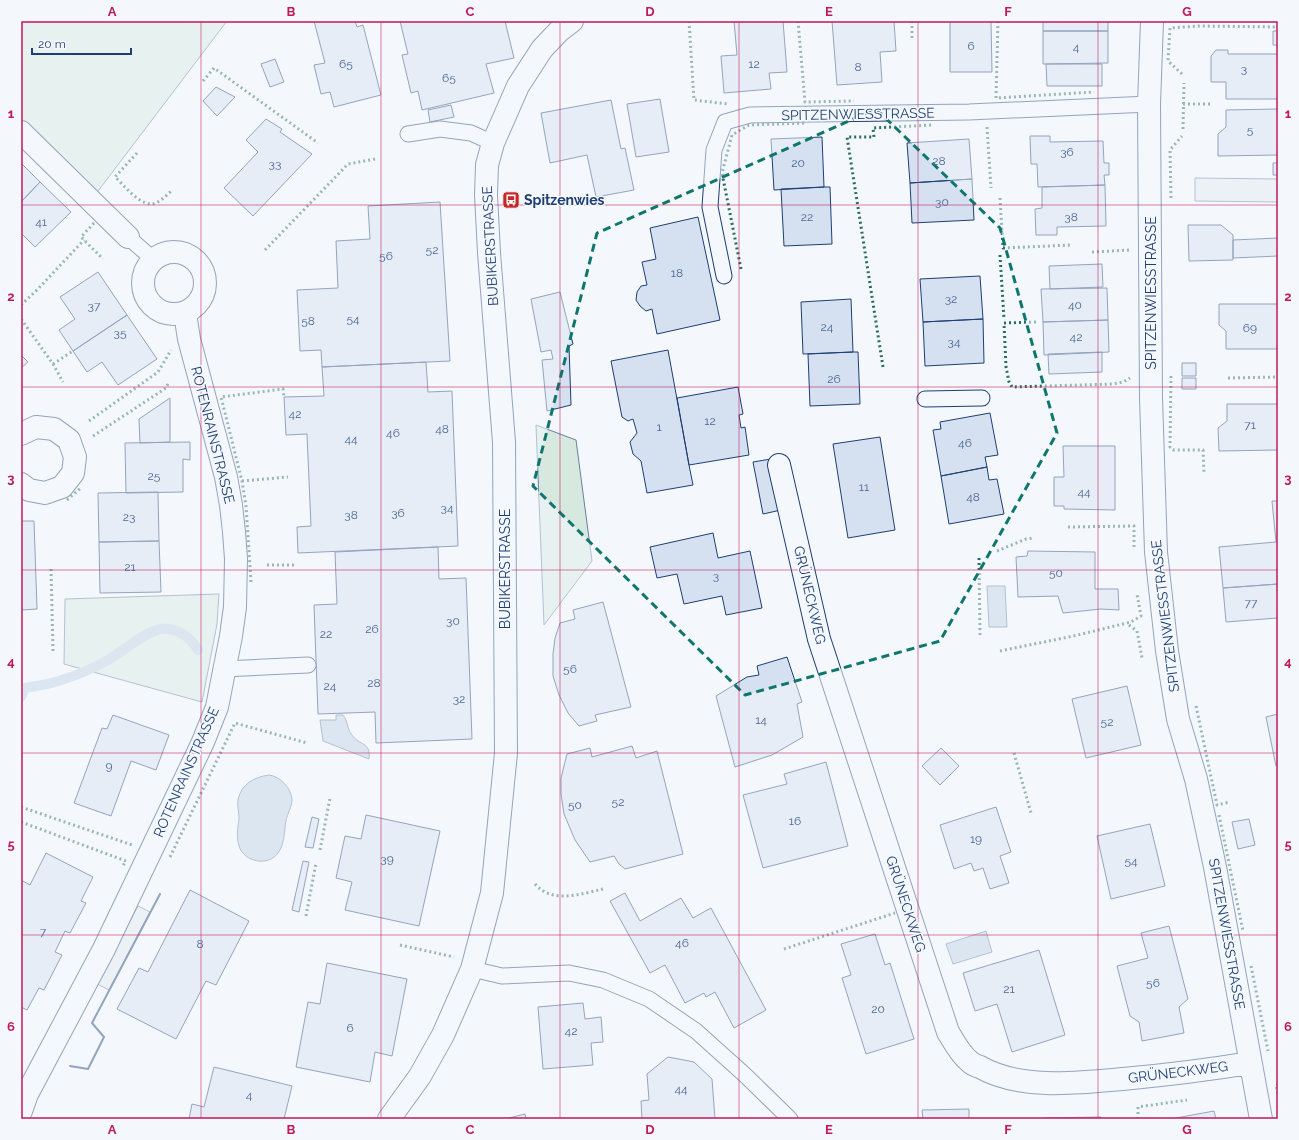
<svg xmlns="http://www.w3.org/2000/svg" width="1299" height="1140" viewBox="0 0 1299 1140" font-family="Raleway,sans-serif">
	<rect width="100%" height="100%" fill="#f4f7fb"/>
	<!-- green -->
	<path fill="#d7e8df" stroke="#687fa3" d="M21,21H227L95,195L21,122Z
		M536,425L576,440L592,561L544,625Z
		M219,594L217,624L202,702L64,664L65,599Z"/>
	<!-- parking -->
	<path fill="#e3e8f0" stroke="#687fa3" d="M1195,178L1278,179V202L1195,201Z
		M138,906L150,912L109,990L97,984Z"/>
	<!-- water -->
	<path fill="#bed0e5" stroke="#687fa3" d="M987,586H1005L1007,627H989Z
		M336,715H343C348,721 347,729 352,735C359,746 371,741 369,759L323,741L320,720H336Z
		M269,775C280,776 292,789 292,800C292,807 287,814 286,821C284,831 285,844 278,853C268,867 244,862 239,846C236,837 238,827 239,818C239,812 237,806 238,800C241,784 254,777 269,775Z
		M986,931L992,952L953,964L946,944Z"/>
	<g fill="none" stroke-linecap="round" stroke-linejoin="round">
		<!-- stream -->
		<path stroke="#bed0e5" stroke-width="10" d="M21,697L25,688C35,686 45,685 55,682C73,677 92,669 108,660C122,652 146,631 161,629C176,627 191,637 198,650"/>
	</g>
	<!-- building -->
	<path fill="#d5e0f0" stroke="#1d3f73" d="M314,21H355L357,27L363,25L381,95L334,107L330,92L321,94L314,65L325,63Z
		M400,21H505L514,58L486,64L494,93L422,110L418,91L411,93L402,55L408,54Z
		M734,21H783L787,72L769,73L771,89L724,93L721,56L737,55Z
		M832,21H894L896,51L880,52L882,82L837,85Z
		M950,21H991L992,72H950Z
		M1043,21H1108V31H1043Z
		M1043,31H1108V63L1043,64Z
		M1273,31H1278V45H1273Z
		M1216,50H1228V54H1278V99H1226V82H1211V56Z
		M275,59L284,82L270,87L261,64Z
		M1046,64H1102V86H1047Z
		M216,87L235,97L217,116L203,101Z
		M660,99L669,152L636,157L627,104Z
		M611,100L621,149L625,148L634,190L596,197L587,155L550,163L541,113Z
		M451,105L454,117L430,122L428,110Z
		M1278,109V155L1218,156V134L1226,127V110Z
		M266,119L282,129L280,132L312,154L253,216L224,188L258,152L246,140Z
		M1030,136H1050V142L1103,141L1104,163H1109V175H1104L1105,185L1038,187L1037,164H1031Z
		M822,137L824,187L774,190L771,139Z
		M969,139L972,179L910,183L907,143Z
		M21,163L40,182L21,202Z
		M1273,163H1278V175H1273Z
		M972,179L974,220L912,223L910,183Z
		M40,182L71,212L35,247L21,233V202Z
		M1105,185L1106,226L1057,227V235H1036L1035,209L1042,208V187Z
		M824,187H830L832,244L784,246L781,189Z
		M440,202L450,361L322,367L321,350L300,351L297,290L338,288L336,241L370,239L368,206Z
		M698,217L720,320L657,334L652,309L646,311L640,306L636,300L637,292L641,286L647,285L642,262L656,259L650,228Z
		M1188,225H1221L1233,235V260L1189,261Z
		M1278,238V256L1233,258V240Z
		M1102,264L1103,287L1050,289L1049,266Z
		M98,272L127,315L73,351L59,330L75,319L60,297Z
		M980,276L983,319L923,322L920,279Z
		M1107,288L1108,320L1043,322L1041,289Z
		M560,292L573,344L569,346L571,405L547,411L542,360L553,359L551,350L541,352L531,299Z
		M851,299L853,352L803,354L801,302Z
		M1219,304H1278V349H1226V331L1219,325Z
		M127,315L157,359L118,385L102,362L87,372L73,351Z
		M983,319L984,363L925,366L923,322Z
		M1108,320L1109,352L1044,355L1043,322Z
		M668,350L689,465L693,485L647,493L641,461L633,454L630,442L637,433L633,419L628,421L622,417L611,361Z
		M853,352H858L860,404L810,406L808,354Z
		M1102,352V372L1049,374L1048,354Z
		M21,355L28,362L21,368Z
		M426,362L428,392L452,391L458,546L298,553L297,527L311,526L307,434L286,435L284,397L324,396L322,367Z
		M1182,363H1196V376H1182Z
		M1182,378H1196V389H1182Z
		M738,387L743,414L739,415L741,428L745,427L749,455L689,465L677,398Z
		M170,398V442L140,443L139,419Z
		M1227,404H1278V450L1219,451L1218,428L1227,421Z
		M990,413L998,455L985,457L987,467L941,476L933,430L941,429L940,422Z
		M880,437L895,530L848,538L833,444Z
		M190,442V460L183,459V492L126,493L125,443Z
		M1063,446H1115V510L1064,509V506H1054V477H1064Z
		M771,459L781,510L763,514L753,462Z
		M987,467L989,480L997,479L1004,514L949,524L941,476Z
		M158,492L159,541L99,542L98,493Z
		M1272,501H1278V584L1223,588L1219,547L1276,542Z
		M21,521H34L37,609L21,610Z
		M713,533L718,558L750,551L762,608L726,615L722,596L684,604L677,574L657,578L650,547Z
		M159,541L161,592L100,593L99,542Z
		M438,547L439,579L466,578L472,739L376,743L375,712L318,714L314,605L337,604L335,552Z
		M1028,551L1095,552V589H1118L1119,610L1101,609L1063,613L1058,596L1018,597L1016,557L1027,556Z
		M1278,584V618L1226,622L1223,588Z
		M603,602L631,707L595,715L597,721L579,726L568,713L559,695L553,676V654L555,638L560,623L575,619L573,610Z
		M787,657L802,702L797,704L803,737L772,755L735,767L716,696L747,677L759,675L757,666Z
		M1127,686L1141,745L1086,758L1072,699Z
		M1278,714V765L1276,766L1266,717Z
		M113,715L169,735L156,770L131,761L111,816L74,803L102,728L107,729Z
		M632,746L636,758L657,751L683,854L625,869L619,864L614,856L590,862L575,840L564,814L561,794V778L567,754L590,748L592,757Z
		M941,748L959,766L940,785L922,766Z
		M826,762L848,846L763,868L743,795L787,784L784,774Z
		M996,807L1011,852L1000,856L1009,883L990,889L983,868L974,871L971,863L954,869L940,825Z
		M366,815L440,831L419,926L345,910L352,882L336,878L345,836L361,839Z
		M312,817L319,819L313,848L305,847Z
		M1249,819L1255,845L1238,849L1232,822Z
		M1150,824L1165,886L1111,899L1097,836Z
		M46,853L93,877L81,901L86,903L70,933L65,931L55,952L62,955L44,990L39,988L27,1010L21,1007V880L30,885Z
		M303,861L309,862L299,912L292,910Z
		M190,890L249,921L216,985L206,981L176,1039L117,1009L139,968L148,972Z
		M625,893L640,921L681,898L693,918L711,908L766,1010L734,1028L715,992L706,997L704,993L685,1003L665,965L650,973L610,901Z
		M1169,926L1188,999L1179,1007L1184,1033L1142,1041L1139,1022L1130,1016L1117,966L1148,958L1141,933Z
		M875,934L885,965L890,963L914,1039L866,1054L842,978L851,975L841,944Z
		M1039,950L1065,1035L1012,1052L997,1004L975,1011L963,973Z
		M327,963L407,979L392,1056L375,1052L370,1082L296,1067L308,1002L320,1004Z
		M583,1003L585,1019L601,1017L603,1042L591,1043L593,1065L543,1069L538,1007Z
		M668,1057L694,1062L712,1079L715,1119H642L641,1101L649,1100L647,1074Z
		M214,1067L292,1086L284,1119H189L192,1104L204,1107Z
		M969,1109V1119H923L922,1110Z
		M1214,1111L1216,1119H1176V1118Z
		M525,1114L526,1119H505Z
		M1101,1117V1119H1044V1118Z"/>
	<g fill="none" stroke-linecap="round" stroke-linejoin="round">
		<defs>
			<path id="service" d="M408,134L440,129L471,133L493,143
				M128,237L154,260
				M724,276L710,207L714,150L725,122L750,115L969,112L1149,104
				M925,399L982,398
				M224,669L308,665
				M472,969L502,976L569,973L603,980L649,999L696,1031L745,1075L790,1119"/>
			<path id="minor" d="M1152,21L1149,104L1151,398L1156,552L1167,651L1178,719L1196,779L1215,867L1261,1119
				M21,132L128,237
				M143 283a31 31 0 1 1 62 0a31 31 0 1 1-62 0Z
				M21,434L36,427L54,429L69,440L75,457L73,473L62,487L45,493L29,490L21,484
				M779,465L819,639L948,1032C954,1042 960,1054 969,1061C972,1064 976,1066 980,1067C1020,1090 1079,1083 1123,1079C1166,1075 1207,1070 1250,1063
				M21,1111L27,1094L104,949L203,742L217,707L231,636L235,607L236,559L234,532L231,505L226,477L189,339L185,313"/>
			<path id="tertiary" d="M389,1119L420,1076L443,1035L472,969L492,893L506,753L504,442L489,253L486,195L487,165L493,143L518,86L542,49L559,31L572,21"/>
		</defs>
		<!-- service casing -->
		<use href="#service" stroke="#1d3f73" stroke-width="17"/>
		<!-- minor casing -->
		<use href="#minor" stroke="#1d3f73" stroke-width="24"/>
		<!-- tertiary casing -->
		<use href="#tertiary" stroke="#1d3f73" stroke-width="24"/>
		<!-- service -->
		<use href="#service" stroke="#f4f7fb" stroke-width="15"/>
		<!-- minor -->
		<use href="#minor" stroke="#f4f7fb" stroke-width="22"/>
		<!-- tertiary -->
		<use href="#tertiary" stroke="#f4f7fb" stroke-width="22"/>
		<!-- hedge -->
		<path stroke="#2c6c60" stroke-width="3" stroke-dasharray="2 3" stroke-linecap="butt" d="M689,21L694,100L728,104
			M798,21L805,102L854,101
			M912,21V39
			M998,21L996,98L1094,92
			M1182,74L1168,61L1170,28L1199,26L1278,27
			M203,81L214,68L318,143
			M1183,104H1212
			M987,127L991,188
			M1183,129L1184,83
			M137,153L115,177C124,185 142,209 156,203C162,200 167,195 171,191
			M1000,198L1003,248L1072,245
			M1171,198L1170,150L1182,136
			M94,223L81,237L103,259
			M265,250L348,164L375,159
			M1092,252L1131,250
			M1000,255L1004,319
			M741,269L722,173L732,135L749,125L807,123
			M21,305L38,289L84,240
			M21,319L53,364L63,382
			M1036,322L1004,323L1006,367L1009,382L1012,387L1113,384L1123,382L1130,378
			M53,364L73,351
			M883,367L847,137H874L873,128L932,125
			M1171,376L1170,447L1173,450H1203L1204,472
			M1228,378L1278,377
			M89,421L158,372L171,350
			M93,436L166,388L169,381
			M242,481L288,477
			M67,500L82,487
			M1068,527L1134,526V549
			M997,551L1026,539L1034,538
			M979,558L980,636
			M267,565H295
			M51,569L53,651
			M251,582L246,506L242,481L221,397L283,389L284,397
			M1129,625L1137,631L1142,658
			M1000,651L1078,635L1131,622L1141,616L1137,594
			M1196,706L1217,805L1230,802
			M1014,753L1031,813
			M21,807L132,845
			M1219,815L1243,931
			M21,822L126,861L122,867
			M320,850L330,798
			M170,857L235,723L307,743
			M535,884C552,904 581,894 603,889
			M306,916L316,863
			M400,945L454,957
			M784,949L895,913
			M1251,966L1268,1051
			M1278,1084H1276L1278,1094
			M1138,1119V1107L1187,1100"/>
		<!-- wall -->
		<path stroke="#1d3f73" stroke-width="2" d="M70,1066L88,1069L104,1037L92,1023L160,894"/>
	</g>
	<!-- marked area -->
	<path d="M0 0H1299V1140H0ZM876,109L1000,228L1057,433L940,641L745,695L533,486L597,233Z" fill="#f4f7fb" fill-opacity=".55" fill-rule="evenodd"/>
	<path fill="none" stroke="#0f766e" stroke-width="3" stroke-dasharray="8 5" stroke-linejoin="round" d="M876,109L1000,228L1057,433L940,641L745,695L533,486L597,233Z"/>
	<!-- grid -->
	<path fill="none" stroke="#c2185b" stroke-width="1" stroke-opacity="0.55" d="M201,21V1119M381,21V1119M560,21V1119M739,21V1119M918,21V1119M1098,21V1119M21,205H1278M21,387H1278M21,570H1278M21,753H1278M21,935H1278"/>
	<!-- icons -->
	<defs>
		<symbol id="bus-square" viewBox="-11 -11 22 22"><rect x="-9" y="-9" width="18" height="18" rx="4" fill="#c62828" stroke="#f4f7fb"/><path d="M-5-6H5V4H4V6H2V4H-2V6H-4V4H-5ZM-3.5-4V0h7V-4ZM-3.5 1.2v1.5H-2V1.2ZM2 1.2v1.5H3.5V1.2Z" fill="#fff"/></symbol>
	</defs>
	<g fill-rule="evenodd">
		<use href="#bus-square" x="501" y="190" width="20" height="20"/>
	</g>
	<g text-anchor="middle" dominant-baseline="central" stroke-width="3" stroke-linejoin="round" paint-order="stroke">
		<!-- number labels -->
		<g font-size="12" fill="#4b6792">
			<text x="971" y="46">6</text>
			<text x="1076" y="47">4</text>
			<text x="346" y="64">65</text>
			<text x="754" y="64">12</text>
			<text x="858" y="67">8</text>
			<text x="1244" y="69">3</text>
			<text x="449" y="78">65</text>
			<text x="1250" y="130">5</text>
			<text x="1067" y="152">36</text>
			<text x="939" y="161">28</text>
			<text x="798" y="163">20</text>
			<text x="275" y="164">33</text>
			<text x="942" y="202">30</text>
			<text x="807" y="217">22</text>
			<text x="1071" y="217">38</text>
			<text x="41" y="222">41</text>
			<text x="432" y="250">52</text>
			<text x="386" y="256">56</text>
			<text x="677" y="273">18</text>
			<text x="951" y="299">32</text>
			<text x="1075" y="305">40</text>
			<text x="94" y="306">37</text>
			<text x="353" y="319">54</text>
			<text x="308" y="321">58</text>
			<text x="827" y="327">24</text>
			<text x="1250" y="328">69</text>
			<text x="120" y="333">35</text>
			<text x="1076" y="337">42</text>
			<text x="954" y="342">34</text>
			<text x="834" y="379">26</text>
			<text x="295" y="414">42</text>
			<text x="710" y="421">12</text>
			<text x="1250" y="425">71</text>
			<text x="659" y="427">1</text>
			<text x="442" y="429">48</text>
			<text x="393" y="433">46</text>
			<text x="351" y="439">44</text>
			<text x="965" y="443">46</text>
			<text x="154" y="476">25</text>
			<text x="864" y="487">11</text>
			<text x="1084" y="492">44</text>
			<text x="973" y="497">48</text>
			<text x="447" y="508">34</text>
			<text x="398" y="513">36</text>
			<text x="351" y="515">38</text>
			<text x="129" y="517">23</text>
			<text x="130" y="567">21</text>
			<text x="1056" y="573">50</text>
			<text x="716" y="576">3</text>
			<text x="1251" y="603">77</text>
			<text x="453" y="621">30</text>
			<text x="372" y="629">26</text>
			<text x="326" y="634">22</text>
			<text x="570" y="669">56</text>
			<text x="374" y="683">28</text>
			<text x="330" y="686">24</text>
			<text x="459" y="699">32</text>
			<text x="761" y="720">14</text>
			<text x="1107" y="722">52</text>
			<text x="109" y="766">9</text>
			<text x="618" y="802">52</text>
			<text x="575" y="805">50</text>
			<text x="795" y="821">16</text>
			<text x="976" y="839">19</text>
			<text x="387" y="859">39</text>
			<text x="1131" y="861">54</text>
			<text x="43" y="932">7</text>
			<text x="682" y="943">46</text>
			<text x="200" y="944">8</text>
			<text x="1153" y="983">56</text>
			<text x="1009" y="989">21</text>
			<text x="878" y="1009">20</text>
			<text x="350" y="1028">6</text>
			<text x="571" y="1031">42</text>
			<text x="681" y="1089">44</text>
			<text x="249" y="1095">4</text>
		</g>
		<!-- street labels -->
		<g font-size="14" fill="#1d3f73" stroke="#f4f7fb">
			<text transform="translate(858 114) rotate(-1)">SPITZENWIESSTRASSE</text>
			<text transform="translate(490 246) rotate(-93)">BUBIKERSTRASSE</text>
			<text transform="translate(1151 293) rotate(-90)">SPITZENWIESSTRASSE</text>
			<text transform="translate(213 435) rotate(76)">ROTENRAINSTRASSE</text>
			<text transform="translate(505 569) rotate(-90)">BUBIKERSTRASSE</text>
			<text transform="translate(810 595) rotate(77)">GRÜNECKWEG</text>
			<text transform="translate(1165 616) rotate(-97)">SPITZENWIESSTRASSE</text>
			<text transform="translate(186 772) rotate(-66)">ROTENRAINSTRASSE</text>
			<text transform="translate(906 904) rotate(72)">GRÜNECKWEG</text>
			<text transform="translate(1227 934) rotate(80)">SPITZENWIESSTRASSE</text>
			<text transform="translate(1178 1072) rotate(-7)">GRÜNECKWEG</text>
		</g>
		<!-- poi labels -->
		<g font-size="14" font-weight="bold" fill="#1d3f73" stroke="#f4f7fb" text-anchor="start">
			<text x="524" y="200">Spitzenwies</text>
		</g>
	</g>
	<!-- border -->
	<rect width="1299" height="1140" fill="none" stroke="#f4f7fb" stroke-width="44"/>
	<!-- scale -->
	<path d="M32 48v6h99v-6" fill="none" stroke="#1d3f73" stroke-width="2"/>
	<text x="38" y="48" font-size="12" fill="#1d3f73" stroke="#f4f7fb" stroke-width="3" paint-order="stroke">20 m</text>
	<rect x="22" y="22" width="1255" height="1096" fill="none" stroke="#c2185b" stroke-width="1.5"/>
	<g font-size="13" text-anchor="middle" font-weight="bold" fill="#c2185b">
		<text x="112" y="16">A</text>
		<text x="291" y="16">B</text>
		<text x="470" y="16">C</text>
		<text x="650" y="16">D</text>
		<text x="829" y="16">E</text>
		<text x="1008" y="16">F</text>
		<text x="1187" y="16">G</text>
		<text x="11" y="118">1</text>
		<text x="1288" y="118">1</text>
		<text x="11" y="301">2</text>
		<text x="1288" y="301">2</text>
		<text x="11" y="483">3</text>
		<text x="1288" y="483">3</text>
		<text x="11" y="666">4</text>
		<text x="1288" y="666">4</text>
		<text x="11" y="849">5</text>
		<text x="1288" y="849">5</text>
		<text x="11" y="1031">6</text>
		<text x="1288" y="1031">6</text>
		<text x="112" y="1134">A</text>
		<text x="291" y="1134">B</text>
		<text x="470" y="1134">C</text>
		<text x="650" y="1134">D</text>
		<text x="829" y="1134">E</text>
		<text x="1008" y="1134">F</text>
		<text x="1187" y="1134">G</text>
	</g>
</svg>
